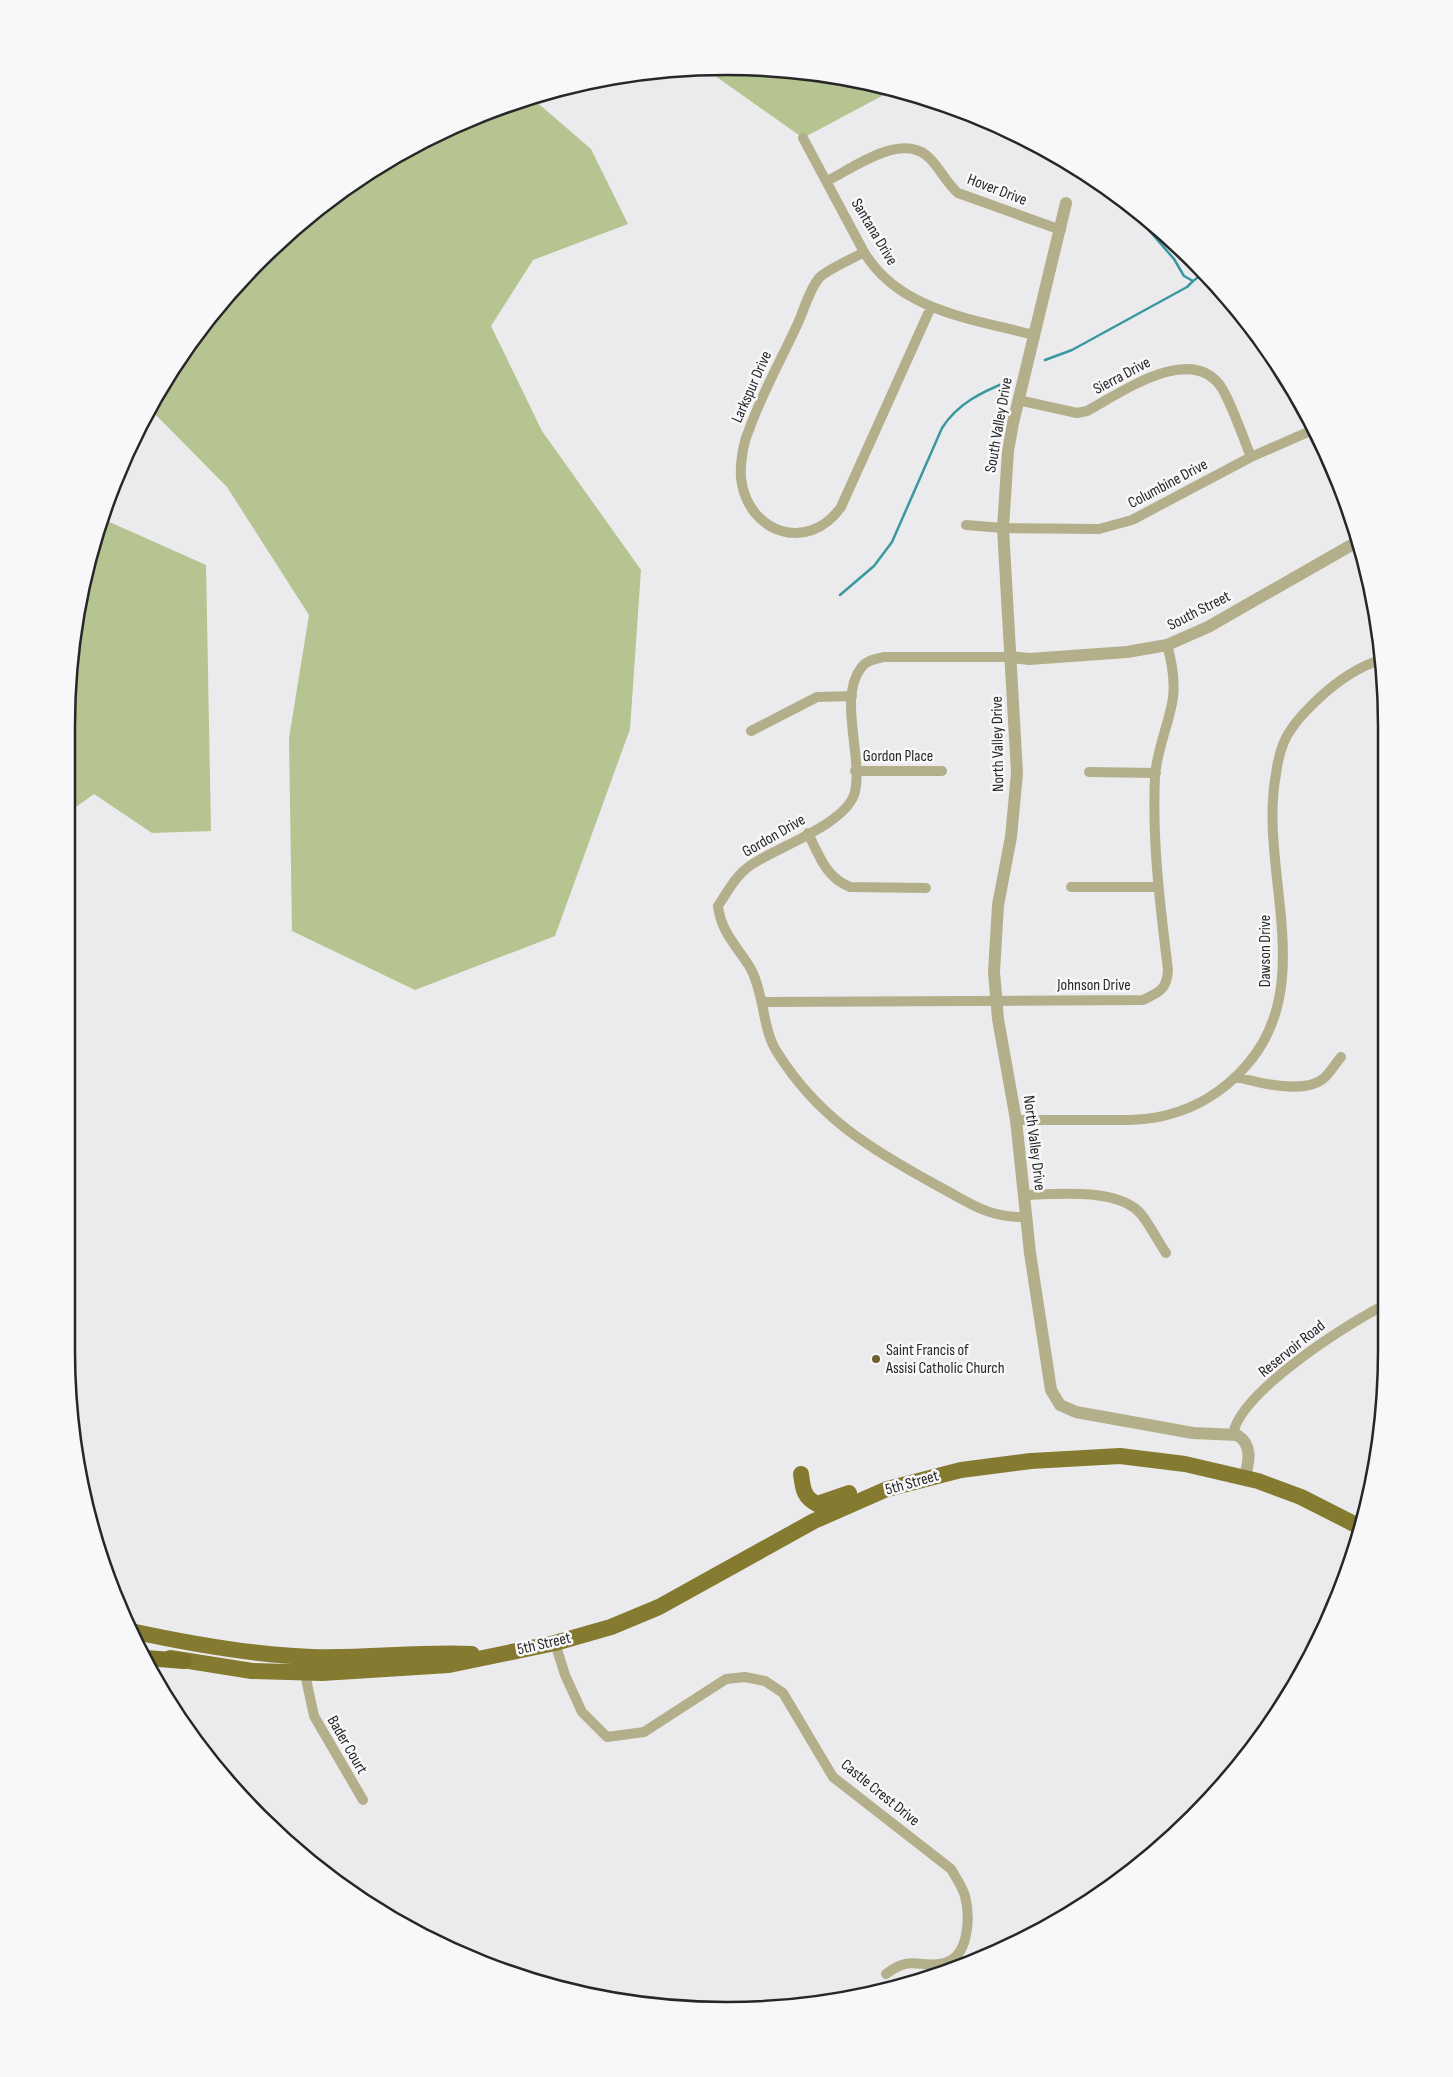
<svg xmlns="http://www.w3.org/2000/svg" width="1453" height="2077" viewBox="0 0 1453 2077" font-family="'Sofia Sans Condensed',sans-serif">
	<rect width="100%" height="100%" fill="#ebebed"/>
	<!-- green -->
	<path fill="#b5c490" d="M727,66L856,79L893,90L803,138L704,68Z
		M533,99L591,149L628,224L533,260L491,326L542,431L641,570L630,729L555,936L415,990L292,931L289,738L309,615L227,487L150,409L203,325L260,259L360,177L474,116Z
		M105,520L206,565L211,831L152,833L94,794L66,814V726L79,598Z"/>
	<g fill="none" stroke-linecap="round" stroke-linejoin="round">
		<!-- stream -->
		<path stroke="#3a98a0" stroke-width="2.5" d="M1127,205L1174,259L1184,276L1193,281L1200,276L1206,275
			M1045,360L1072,350L1187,287L1193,281
			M840,595L874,566L892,542L942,428C958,403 982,392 1009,381"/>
		<!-- minor -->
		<path stroke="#b3af8a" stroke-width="10" d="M803,138L864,252C899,311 973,319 1034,335
			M827,181C853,168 898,134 926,155C938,164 945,182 958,193L1061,230
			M864,252C854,258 826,270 819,278C809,290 804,310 798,323C782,358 762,393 749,430C743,443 740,464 741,478C747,533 808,554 841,507L931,307
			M1018,400L1077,413L1087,411C1121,393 1194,340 1223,390C1234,410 1242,435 1251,457
			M966,525L1003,528L1099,529L1132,520L1251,457L1315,429
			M1012,657H884C876,659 866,660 861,668C838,698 863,757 855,792C847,824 777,847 751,865C736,875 728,891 718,906C721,933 738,947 751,969C765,996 762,1029 777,1052C818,1118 872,1150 938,1186C970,1203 988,1218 1026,1217
			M751,731L817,697L852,696
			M855,771H942
			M1089,772L1156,773
			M808,833C819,855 826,878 850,887L926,888
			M1071,887H1158
			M764,1002L1143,1000C1160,992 1167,989 1168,970C1160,905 1152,841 1155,776C1157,749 1169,724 1173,698C1175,680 1172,662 1167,645
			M1237,1077C1259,1083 1305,1095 1324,1078C1330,1073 1335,1064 1341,1057
			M1016,1120C1044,1120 1072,1120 1100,1120C1122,1120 1145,1121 1167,1115C1199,1107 1224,1091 1246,1066C1319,984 1258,869 1276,774C1278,758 1282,741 1292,728C1299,717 1308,709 1317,700C1336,682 1355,668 1380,660
			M1024,1195C1055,1194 1113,1188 1138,1211C1147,1219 1158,1242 1166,1253
			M1233,1434C1240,1392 1349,1322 1387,1304
			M555,1643L565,1675L582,1712L607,1737L644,1732L726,1679L745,1677L765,1681L783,1693L833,1777L951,1869C956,1878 962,1886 965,1896C970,1915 970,1957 944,1963C918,1969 912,1954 886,1974
			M305,1674L314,1716L363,1800"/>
		<!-- tertiary -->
		<path stroke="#b3af8a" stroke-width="12" d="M1066,203L1013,423L1008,451L1003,528L1017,773L1011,837L998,905L994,972L998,1019L1016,1120L1030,1253L1051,1390L1060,1405L1076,1412L1193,1433L1237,1435C1253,1445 1249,1461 1245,1477
			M1012,657L1029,659L1127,652L1167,645L1208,627L1355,543"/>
		<!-- primary -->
		<path stroke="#857b30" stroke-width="16" d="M801,1474C803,1488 803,1497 817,1504L849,1493
			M131,1631C191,1644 252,1655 312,1657C366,1659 420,1651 472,1654
			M170,1658L252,1671L322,1673L449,1665L555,1643L611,1627L659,1607L814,1521L887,1489L961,1470L1031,1461L1120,1456L1185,1464L1258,1481L1301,1497L1360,1527"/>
		<!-- trunk -->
		<path stroke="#7b7228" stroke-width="16" d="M146,1658L184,1661"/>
	</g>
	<!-- markers -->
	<circle fill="#6c622f" stroke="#f8f8fa" stroke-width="2" cx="876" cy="1359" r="5"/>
	<g text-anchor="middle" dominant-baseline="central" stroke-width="5" stroke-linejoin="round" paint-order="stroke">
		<!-- street labels -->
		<g font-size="16" fill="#272728" stroke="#f8f8fa">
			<text transform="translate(997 190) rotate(21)">Hover Drive</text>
			<text transform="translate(874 232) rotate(59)">Santana Drive</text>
			<text transform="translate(1122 376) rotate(-28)">Sierra Drive</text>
			<text transform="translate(752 387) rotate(-66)">Larkspur Drive</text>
			<text transform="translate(999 425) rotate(-80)">South Valley Drive</text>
			<text transform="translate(1168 484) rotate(-28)">Columbine Drive</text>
			<text transform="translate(1199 611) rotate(-27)">South Street</text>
			<text transform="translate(998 744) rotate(-91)">North Valley Drive</text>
			<text x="898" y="756">Gordon Place</text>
			<text transform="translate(774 836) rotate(-30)">Gordon Drive</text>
			<text transform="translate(1265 951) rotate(-90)">Dawson Drive</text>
			<text x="1094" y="985">Johnson Drive</text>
			<text transform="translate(1034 1143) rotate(83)">North Valley Drive</text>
			<text transform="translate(1292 1349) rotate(-39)">Reservoir Road</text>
			<text transform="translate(912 1483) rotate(-16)">5th Street</text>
			<text transform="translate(544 1644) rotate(-13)">5th Street</text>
			<text transform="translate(347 1745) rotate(60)">Bader Court</text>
			<text transform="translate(880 1793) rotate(39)">Castle Crest Drive</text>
		</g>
		<!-- poi labels -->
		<g font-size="16" fill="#272728" stroke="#f8f8fa" text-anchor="start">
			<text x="886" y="1350">Saint Francis of<tspan x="886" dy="18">Assisi Catholic Church</tspan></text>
		</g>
	</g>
	<!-- crop -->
	<path d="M0 0H1453V2077H0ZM726 75H727A651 651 0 0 1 1378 726V1351A651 651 0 0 1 727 2002H726A651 651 0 0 1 75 1351V726A651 651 0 0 1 726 75Z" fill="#f8f8fa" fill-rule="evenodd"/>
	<path fill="none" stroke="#272728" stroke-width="2.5" d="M726 75H727A651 651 0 0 1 1378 726V1351A651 651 0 0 1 727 2002H726A651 651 0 0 1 75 1351V726A651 651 0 0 1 726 75Z"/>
</svg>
